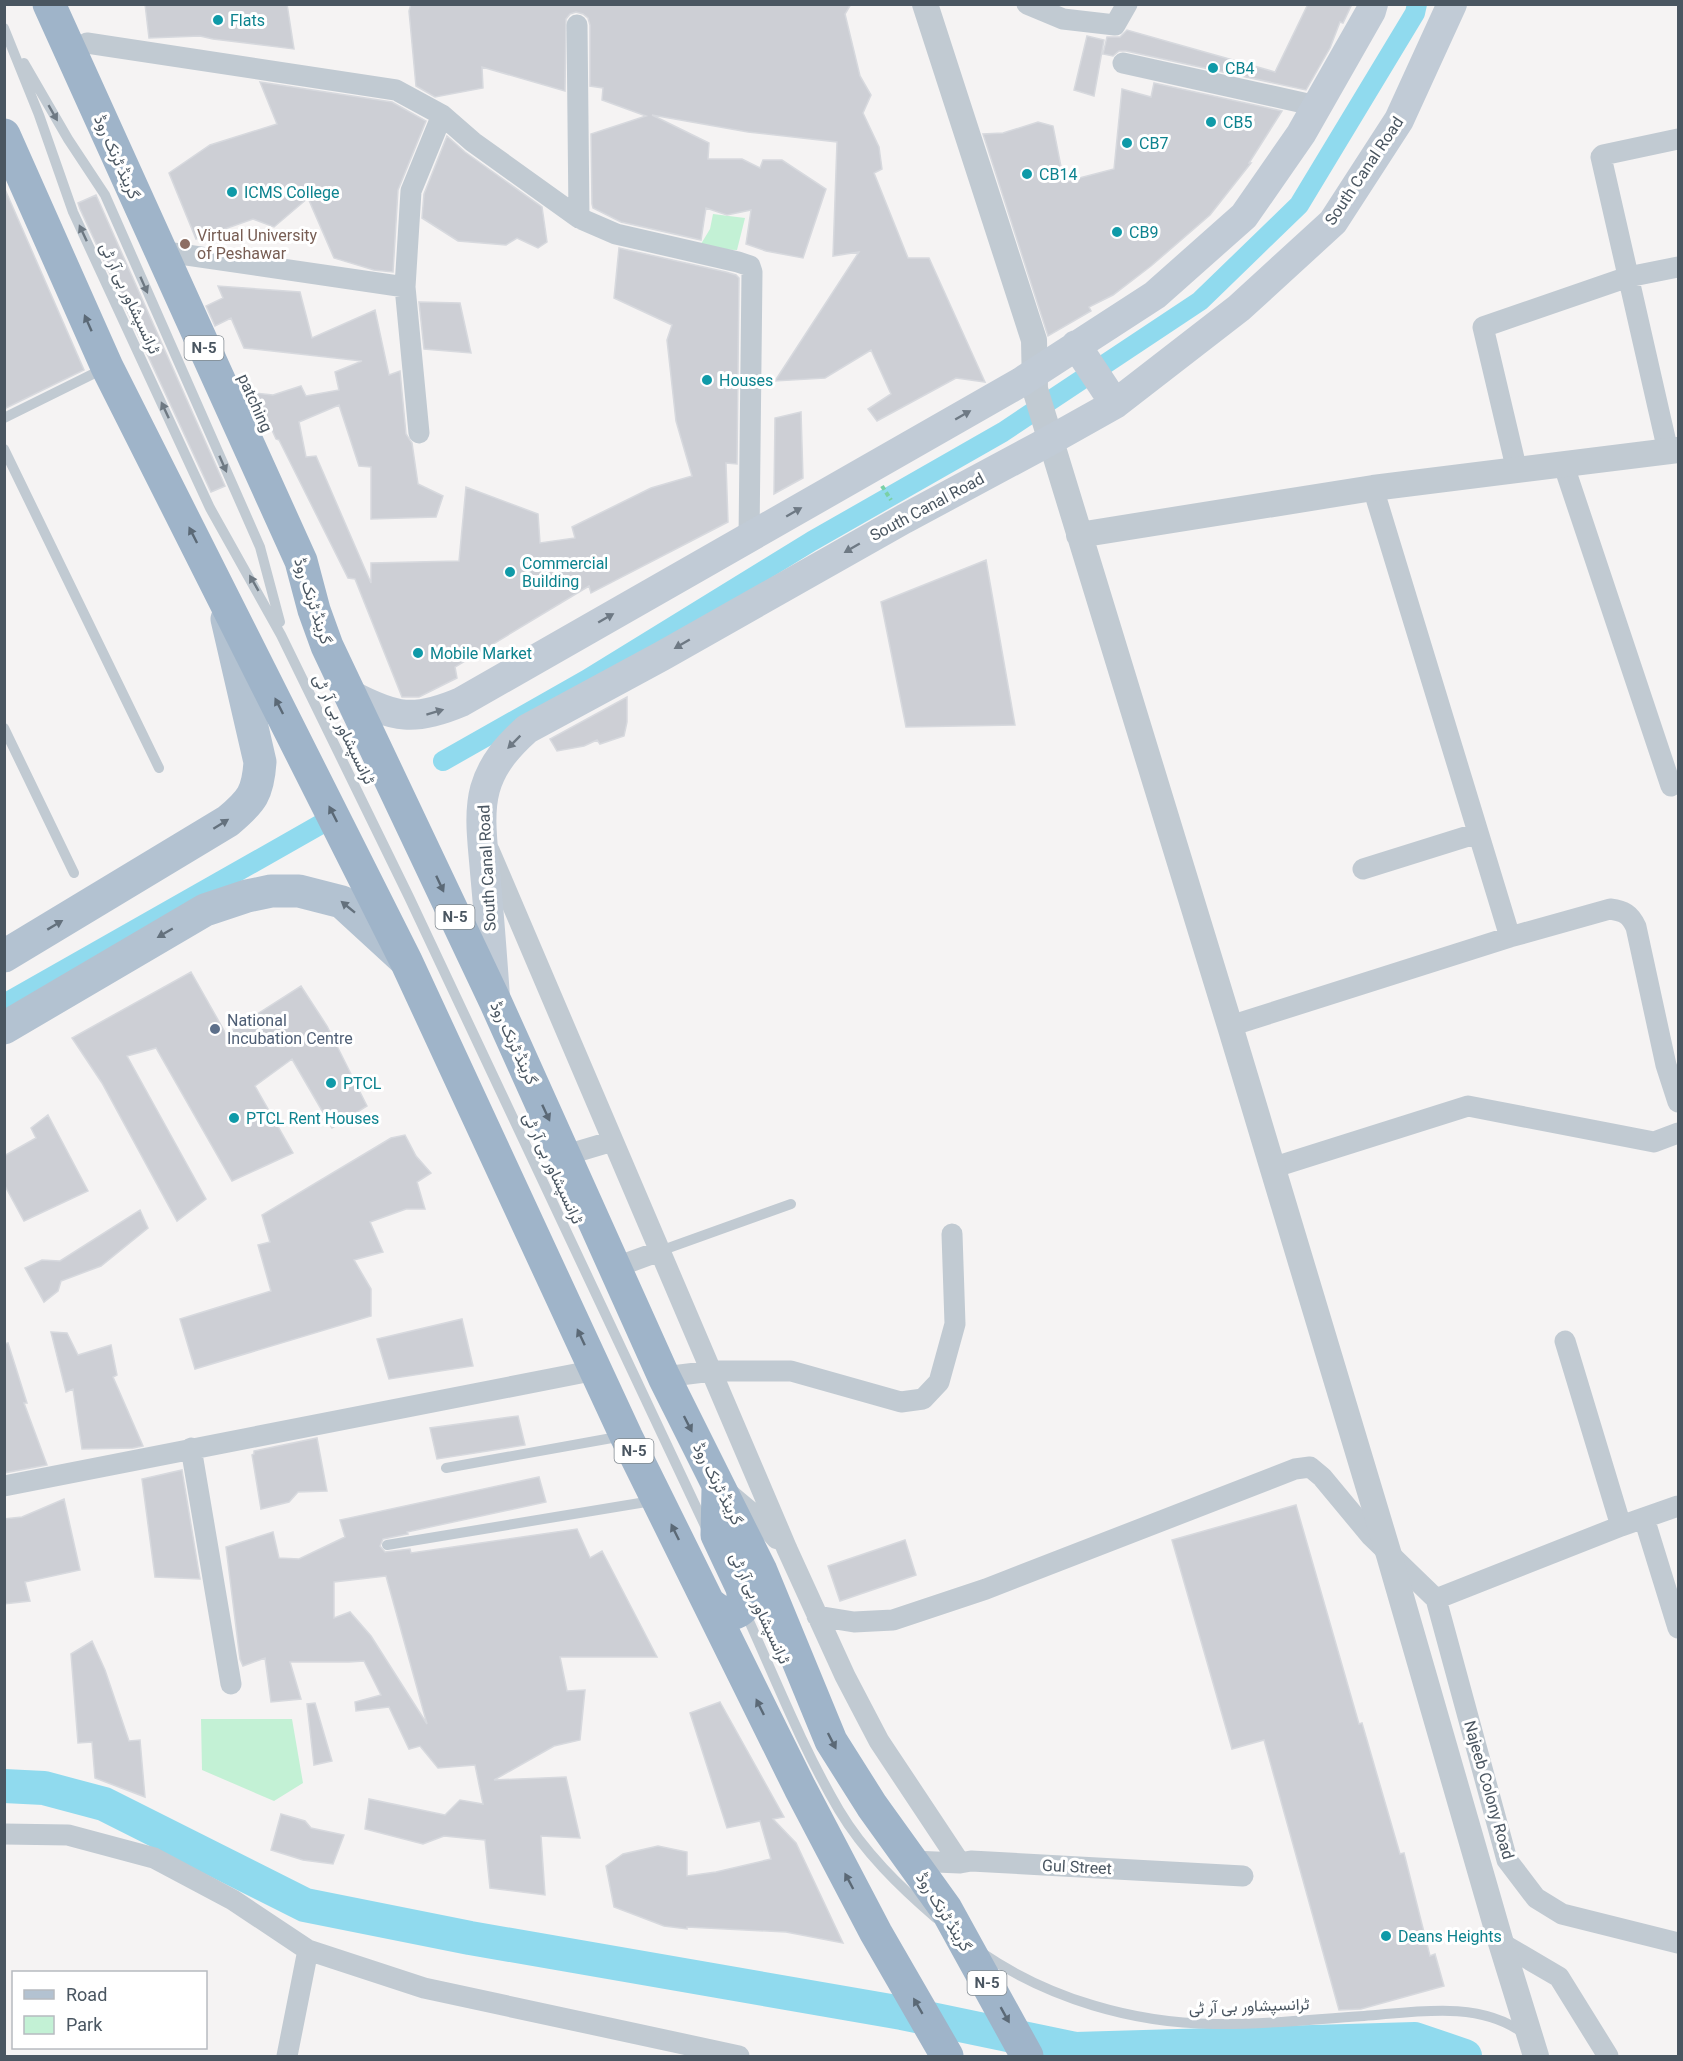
<svg xmlns="http://www.w3.org/2000/svg" width="1683" height="2061" viewBox="0 0 1683 2061" font-family="Roboto,Vazirmatn,sans-serif">
	<rect width="100%" height="100%" fill="#f5f3f3"/>
	<!-- green -->
	<path fill="#c3f1d5" d="M713,214L745,218L737,250L708,249L701,244L710,229Z
		M201,1719H292L303,1783L274,1801L202,1770Z"/>
	<g fill="none" stroke-linecap="round" stroke-linejoin="round">
		<!-- canal -->
		<path stroke="#90daee" stroke-width="20" d="M443,761L586,680L812,541L1003,432L1200,301L1299,205L1415,13L1417,4
			M4,1004L323,823"/>
		<!-- river -->
		<path stroke="#90daee" stroke-width="34" d="M4,1786L44,1788L104,1804L305,1905L470,1938L902,2013L1075,2049L1415,2039L1465,2056"/>
	</g>
	<!-- building -->
	<path fill="#cdcfd5" stroke="#d7d9de" stroke-width="1.5" fill-rule="evenodd" d="M145,4H287L294,49L213,39L200,36L149,38Z
		M411,4H851L845,14L860,76L871,95L863,113L879,147L882,169L874,173L908,258H929L985,382L956,378L877,421L868,409L891,394L871,350L825,378L775,381L859,252L833,256L837,142L748,132L652,115L709,143L708,159H742L760,168L763,160H782L826,189L803,258L766,251L746,244L751,210L727,215L706,208L701,240L621,222L593,208L592,204L591,134L646,116L602,100L603,88L590,86V25L588,18L583,14L576,12L570,14L566,19L565,91L482,67L483,88L435,97L416,86L409,11Z
		M1308,4H1352L1343,23L1340,22L1330,48L1306,90L1126,51H1119L1113,56L1103,54L1107,37H1120L1127,30L1275,72Z
		M1087,36L1104,40L1094,96L1074,90Z
		M260,82L392,102L426,121L398,190L393,272L374,270L334,258L308,198L274,227L253,219L196,239L169,173L210,145L277,124Z
		M1154,83L1282,111L1249,163H1251L1210,215L1151,266L1113,295L1089,307L1091,311L1048,336L983,134L1003,133L1038,122L1053,126L1064,182L1114,169L1122,89L1151,97Z
		M447,136L465,152L542,207L547,242L538,248L517,238L506,245L458,241L422,218L424,194Z
		M4,187L84,370L4,409Z
		M96,195L225,486L211,492L80,209L78,203Z
		M619,248L726,272L736,275L739,278L737,464L726,463L728,522L591,593L589,586L455,667L457,678L419,697H402L355,579L348,578L279,440L276,439L255,393L273,395L301,386L306,396L339,390L335,372L362,361L244,348L231,318L215,326L206,306L223,298L218,286L300,292L312,338L375,310L389,375L400,371L406,434L412,443L418,484L443,496L436,517L371,519V467L359,466L339,405L299,422L306,457L316,456L371,583V563L459,561L466,487L538,514L540,543L575,538L572,527L651,488L692,476L676,421L667,340L672,325L614,298Z
		M419,302L460,303L471,353L424,349Z
		M801,412L803,478L774,494L775,418Z
		M986,560L1015,725L906,727L881,602Z
		M627,697V722L624,736L600,744L597,740L584,746L557,751L550,739Z
		M191,972L226,1034L301,986L327,1026L367,1106L332,1128L292,1059L255,1086L293,1153L232,1181L156,1048L127,1056L206,1199L177,1221L102,1083L72,1038Z
		M48,1115L88,1191L24,1221L4,1184V1156L36,1138L31,1128Z
		M405,1135L416,1156L431,1173L417,1182L425,1209H406L370,1222L383,1252L354,1260L371,1289V1316L195,1369L180,1319L271,1291L258,1245L270,1242L262,1215L391,1138Z
		M140,1210L148,1228L101,1266L61,1281L58,1291L44,1302L25,1268L42,1260L60,1261Z
		M462,1319L473,1366L389,1379L377,1339Z
		M51,1332L67,1333L78,1355L111,1345L117,1375L113,1377L143,1446L133,1448L82,1449L73,1389L66,1392Z
		M8,1343L27,1403H24L47,1465L4,1473V1344Z
		M518,1416L525,1445L437,1459L430,1428Z
		M317,1438L327,1491L298,1492L289,1502L261,1509L252,1455L254,1454V1451Z
		M182,1470L198,1567L200,1579L155,1577L142,1479Z
		M539,1477L546,1502L407,1532L408,1534L383,1539L380,1546L385,1552L410,1549L411,1553L577,1529L590,1558L602,1551L657,1657H560L567,1691L585,1690L580,1740L554,1746L494,1780L566,1777L580,1838L541,1836L545,1895L490,1888L485,1840L444,1836L423,1844L365,1829L369,1799L445,1815L460,1800L483,1804L475,1765L438,1768L420,1746L409,1749L389,1707L356,1711L355,1702L381,1695L364,1661L349,1662H290L301,1699L271,1702L265,1658L243,1666L240,1659L226,1547L273,1532L279,1558L299,1559L345,1537L340,1520ZM386,1576L427,1724L371,1636L350,1612L334,1618V1582Z
		M64,1499L80,1570L25,1582L30,1601L4,1604V1519L22,1517Z
		M1296,1505L1359,1724L1362,1723L1400,1854L1404,1853L1430,1956L1435,1954L1444,1986L1361,2009L1339,2010L1264,1740L1232,1749L1172,1540Z
		M905,1540L916,1575L840,1601L828,1566Z
		M92,1641L105,1670L129,1741L140,1740L145,1797L95,1778L92,1742L78,1743L71,1654Z
		M720,1702L784,1817L773,1819L796,1843L843,1943L786,1932L687,1927V1929L664,1926L614,1907L606,1866L623,1854L658,1846L687,1852V1876L716,1872L771,1859L760,1821L727,1828L690,1713Z
		M315,1703L332,1761L314,1765L307,1704Z
		M281,1814L305,1821L311,1828L344,1835L333,1864L303,1860L271,1850Z"/>
	<g fill="none" stroke-linecap="round" stroke-linejoin="round">
		<!-- path -->
		<path stroke="#7ad0a6" stroke-width="4" stroke-dasharray="4.5 3" stroke-linecap="butt" d="M882,486L891,500"/>
		<!-- service -->
		<path stroke="#c1cad2" stroke-width="10" d="M4,28L39,115L73,212L210,508L281,635L409,897L707,1530
			M24,63L68,139L105,195L260,547L280,622
			M4,418L105,368
			M4,449L159,768
			M4,728L74,873
			M660,1251L791,1204
			M446,1468L623,1436
			M387,1545L652,1501
			M745,1612C775,1678 802,1747 839,1810C864,1852 900,1887 936,1918
			M982,1953C1050,1999 1133,2023 1214,2024C1264,2025 1314,2019 1364,2016C1415,2012 1479,2000 1523,2033"/>
		<!-- minor -->
		<path stroke="#c1cad2" stroke-width="21" d="M1027,4L1063,19L1115,25L1127,4
			M577,25L579,218
			M87,43L396,90L442,115L473,142L579,218L616,234L738,262L750,266L752,272L749,538
			M1123,63L1317,106
			M173,253L405,287
			M419,433L405,287L411,191L442,115
			M1668,451L1601,157L1603,155L1678,139
			M1563,463L1671,786
			M1517,471L1483,327L1628,277L1678,267
			M1373,488L1510,937
			M489,850L787,1549L845,1676L879,1741L960,1863
			M1363,869L1478,833
			M1230,1026L1510,937L1610,909C1624,911 1630,914 1636,927L1666,1065L1678,1102
			M566,1155L613,1141
			M1272,1168L1468,1106L1654,1142L1678,1133
			M616,1267L660,1251
			M1565,1341L1621,1526
			M664,1377L712,1371H791L901,1402L923,1399L939,1382L955,1324L952,1234
			M191,1448L231,1684
			M4,1486L596,1370
			M728,1493L759,1519L777,1539
			M1644,1518L1678,1628
			M1436,1599L1507,1860L1536,1898L1562,1914L1678,1943
			M1436,1599L1621,1526L1678,1506
			M817,1616L854,1622L893,1620L986,1589L1295,1469L1310,1467L1322,1477L1371,1536L1436,1599
			M4,1834L68,1835L154,1858L233,1900L308,1950L424,1988L739,2056
			M912,1861L960,1863L971,1861L1243,1876
			M1501,1943L1559,1977L1608,2056
			M287,2056L308,1950"/>
		<!-- tertiary -->
		<path stroke="#c1cad2" stroke-width="26" d="M925,4L1034,340L1035,389L1230,1026L1389,1555L1501,1943L1536,2056
			M1079,535L1373,488L1678,450"/>
		<!-- secondary -->
		<path stroke="#c1cbd6" stroke-width="30" d="M1076,345L1115,404
			M351,695C395,718 414,722 461,702L1021,382L1155,295L1244,216L1301,134L1371,11L1373,4
			M495,997C492,955 489,914 485,872C483,845 478,815 485,789C492,764 508,746 527,729L662,656L904,519L1040,446L1115,404L1239,308L1333,222L1399,120L1452,4"/>
		<!-- primary -->
		<path stroke="#b3c2d1" stroke-width="33" d="M4,956L228,821C252,801 258,793 260,762L227,619
			M4,1028L205,910L247,896L271,891H299L342,902L403,958"/>
		<!-- trunk -->
		<path stroke="#9fb4c9" stroke-width="33" d="M49,4L301,561L314,610L327,646L496,1003L664,1377L761,1571L831,1741L872,1806L946,1909L1027,2056
			M4,135L107,367L406,961L626,1436L800,1788L876,1933L947,2056
			M710,1604C721,1614 734,1619 745,1605L742,1588L717,1535L718,1489"/>
	</g>
	<!-- one-way arrows -->
	<defs><path id="oneway-solid" d="M-6-.8H1V-3.2L6.5 0L1 3.2V.8H-6Z" transform="scale(1.5)"/></defs>
	<g fill="#6e7983">
		<use href="#oneway-solid" transform="translate(53 113) rotate(60)"/>
		<use href="#oneway-solid" transform="translate(83 233) rotate(-115)"/>
		<use href="#oneway-solid" transform="translate(144 285) rotate(66)"/>
		<use href="#oneway-solid" transform="translate(165 410) rotate(-115)"/>
		<use href="#oneway-solid" transform="translate(223 464) rotate(66)"/>
		<use href="#oneway-solid" transform="translate(254 583) rotate(-120)"/>
	</g>
	<g fill="#5b6976">
		<use href="#oneway-solid" transform="translate(88 323) rotate(-114)"/>
		<use href="#oneway-solid" transform="translate(193 535) rotate(-117)"/>
		<use href="#oneway-solid" transform="translate(279 706) rotate(-117)"/>
		<use href="#oneway-solid" transform="translate(333 814) rotate(-117)"/>
		<use href="#oneway-solid" transform="translate(440 884) rotate(65)"/>
		<use href="#oneway-solid" transform="translate(546 1113) rotate(65)"/>
		<use href="#oneway-solid" transform="translate(581 1337) rotate(-115)"/>
		<use href="#oneway-solid" transform="translate(688 1424) rotate(63)"/>
		<use href="#oneway-solid" transform="translate(675 1532) rotate(-116)"/>
		<use href="#oneway-solid" transform="translate(760 1707) rotate(-116)"/>
		<use href="#oneway-solid" transform="translate(832 1741) rotate(63)"/>
		<use href="#oneway-solid" transform="translate(849 1881) rotate(-118)"/>
		<use href="#oneway-solid" transform="translate(918 2006) rotate(-120)"/>
		<use href="#oneway-solid" transform="translate(1005 2015) rotate(61)"/>
	</g>
	<g fill="#6e7984">
		<use href="#oneway-solid" transform="translate(963 415) rotate(-30)"/>
		<use href="#oneway-solid" transform="translate(794 512) rotate(-30)"/>
		<use href="#oneway-solid" transform="translate(852 548) rotate(150)"/>
		<use href="#oneway-solid" transform="translate(606 618) rotate(-30)"/>
		<use href="#oneway-solid" transform="translate(682 644) rotate(150)"/>
		<use href="#oneway-solid" transform="translate(435 712) rotate(-17)"/>
		<use href="#oneway-solid" transform="translate(514 742) rotate(135)"/>
	</g>
	<g fill="#64717d">
		<use href="#oneway-solid" transform="translate(221 824) rotate(-32)"/>
		<use href="#oneway-solid" transform="translate(348 907) rotate(-141)"/>
		<use href="#oneway-solid" transform="translate(55 925) rotate(-31)"/>
		<use href="#oneway-solid" transform="translate(165 933) rotate(150)"/>
	</g>
	<!-- markers -->
	<g fill="#0f9aa8" stroke="#fff" stroke-width="2">
		<circle cx="218" cy="20" r="6"/>
		<circle cx="1213" cy="68" r="6"/>
		<circle cx="1211" cy="122" r="6"/>
		<circle cx="1127" cy="143" r="6"/>
		<circle cx="1027" cy="174" r="6"/>
		<circle cx="232" cy="192" r="6"/>
		<circle cx="1117" cy="232" r="6"/>
		<circle cx="707" cy="380" r="6"/>
		<circle cx="510" cy="572" r="6"/>
		<circle cx="418" cy="653" r="6"/>
		<circle cx="331" cy="1083" r="6"/>
		<circle cx="234" cy="1118" r="6"/>
		<circle cx="1386" cy="1936" r="6"/>
	</g>
	<circle fill="#8d6e63" stroke="#fff" stroke-width="2" cx="185" cy="244" r="6"/>
	<circle fill="#5c6f8a" stroke="#fff" stroke-width="2" cx="215" cy="1029" r="6"/>
	<g text-anchor="middle" dominant-baseline="central" stroke-width="6" stroke-linejoin="round" paint-order="stroke">
		<!-- shield labels -->
		<g fill="#fff" stroke="#808990" stroke-width="1.5">
			<rect x="184.5" y="336" width="39" height="24" rx="4.5"/>
			<rect x="435.5" y="905" width="39" height="24" rx="4.5"/>
			<rect x="614.5" y="1439" width="39" height="24" rx="4.5"/>
			<rect x="967.5" y="1971" width="39" height="24" rx="4.5"/>
		</g>
		<g font-size="15" font-weight="bold" fill="#4a5661">
			<text x="204" y="348">N-5</text>
			<text x="455" y="917">N-5</text>
			<text x="634" y="1451">N-5</text>
			<text x="987" y="1983">N-5</text>
		</g>
		<!-- culture labels -->
		<g font-size="16" fill="#0d838f" stroke="#fff" text-anchor="start">
			<text x="230" y="20">Flats</text>
			<text x="1225" y="68">CB4</text>
			<text x="1223" y="122">CB5</text>
			<text x="1139" y="143">CB7</text>
			<text x="1039" y="174">CB14</text>
			<text x="244" y="192">ICMS College</text>
			<text x="1129" y="232">CB9</text>
			<text x="719" y="380">Houses</text>
			<text x="522" y="563">Commercial<tspan x="522" dy="18">Building</tspan></text>
			<text x="430" y="653">Mobile Market</text>
			<text x="343" y="1083">PTCL</text>
			<text x="246" y="1118">PTCL Rent Houses</text>
			<text x="1398" y="1936">Deans Heights</text>
		</g>
		<!-- street labels -->
		<g font-size="16" fill="#4a5661" stroke="#fff">
			<text transform="translate(117 157) rotate(66)">گرینڈ ٹرنک روڈ</text>
			<text transform="translate(1364 171) rotate(-56)">South Canal Road</text>
			<text transform="translate(130 298) rotate(65)">ٹرانسپشاور بی آر ٹی</text>
			<text transform="translate(255 403) rotate(66)">patching</text>
			<text transform="translate(927 507) rotate(-28)">South Canal Road</text>
			<text transform="translate(313 601) rotate(72)">گرینڈ ٹرنک روڈ</text>
			<text transform="translate(344 729) rotate(64)">ٹرانسپشاور بی آر ٹی</text>
			<text transform="translate(487 868) rotate(-93)">South Canal Road</text>
			<text transform="translate(514 1043) rotate(65)">گرینڈ ٹرنک روڈ</text>
			<text transform="translate(553 1168) rotate(65)">ٹرانسپشاور بی آر ٹی</text>
			<text transform="translate(718 1484) rotate(63)">گرینڈ ٹرنک روڈ</text>
			<text transform="translate(760 1608) rotate(65)">ٹرانسپشاور بی آر ٹی</text>
			<text transform="translate(1489 1790) rotate(74)">Najeeb Colony Road</text>
			<text transform="translate(1077 1867) rotate(3)">Gul Street</text>
			<text transform="translate(944 1912) rotate(58)">گرینڈ ٹرنک روڈ</text>
			<text transform="translate(1249 2006) rotate(-2)">ٹرانسپشاور بی آر ٹی</text>
		</g>
		<!-- education labels -->
		<g font-size="16" fill="#785e54" stroke="#fff" text-anchor="start">
			<text x="197" y="235">Virtual University<tspan x="197" dy="18">of Peshawar</tspan></text>
		</g>
		<!-- service labels -->
		<g font-size="16" fill="#4e5e75" stroke="#fff" text-anchor="start">
			<text x="227" y="1020">National<tspan x="227" dy="18">Incubation Centre</tspan></text>
		</g>
	</g>
	<!-- border -->
	<rect width="1683" height="2061" fill="none" stroke="#4a5661" stroke-width="12"/>
	<!-- legend -->
	<rect x="12" y="1971" width="195" height="78" fill="#ffffff" stroke="#b7bbc0" stroke-width="1.5"/>
	<rect x="24" y="1990" width="30" height="9" fill="#b3c2d1" stroke="#b7bbc0" stroke-width="1.5"/>
	<text x="66" y="2001" font-size="18" fill="#4a5661">Road</text>
	<rect x="24" y="2016" width="30" height="18" fill="#c3f1d5" stroke="#b7bbc0" stroke-width="1.5"/>
	<text x="66" y="2031" font-size="18" fill="#4a5661">Park</text>
</svg>
